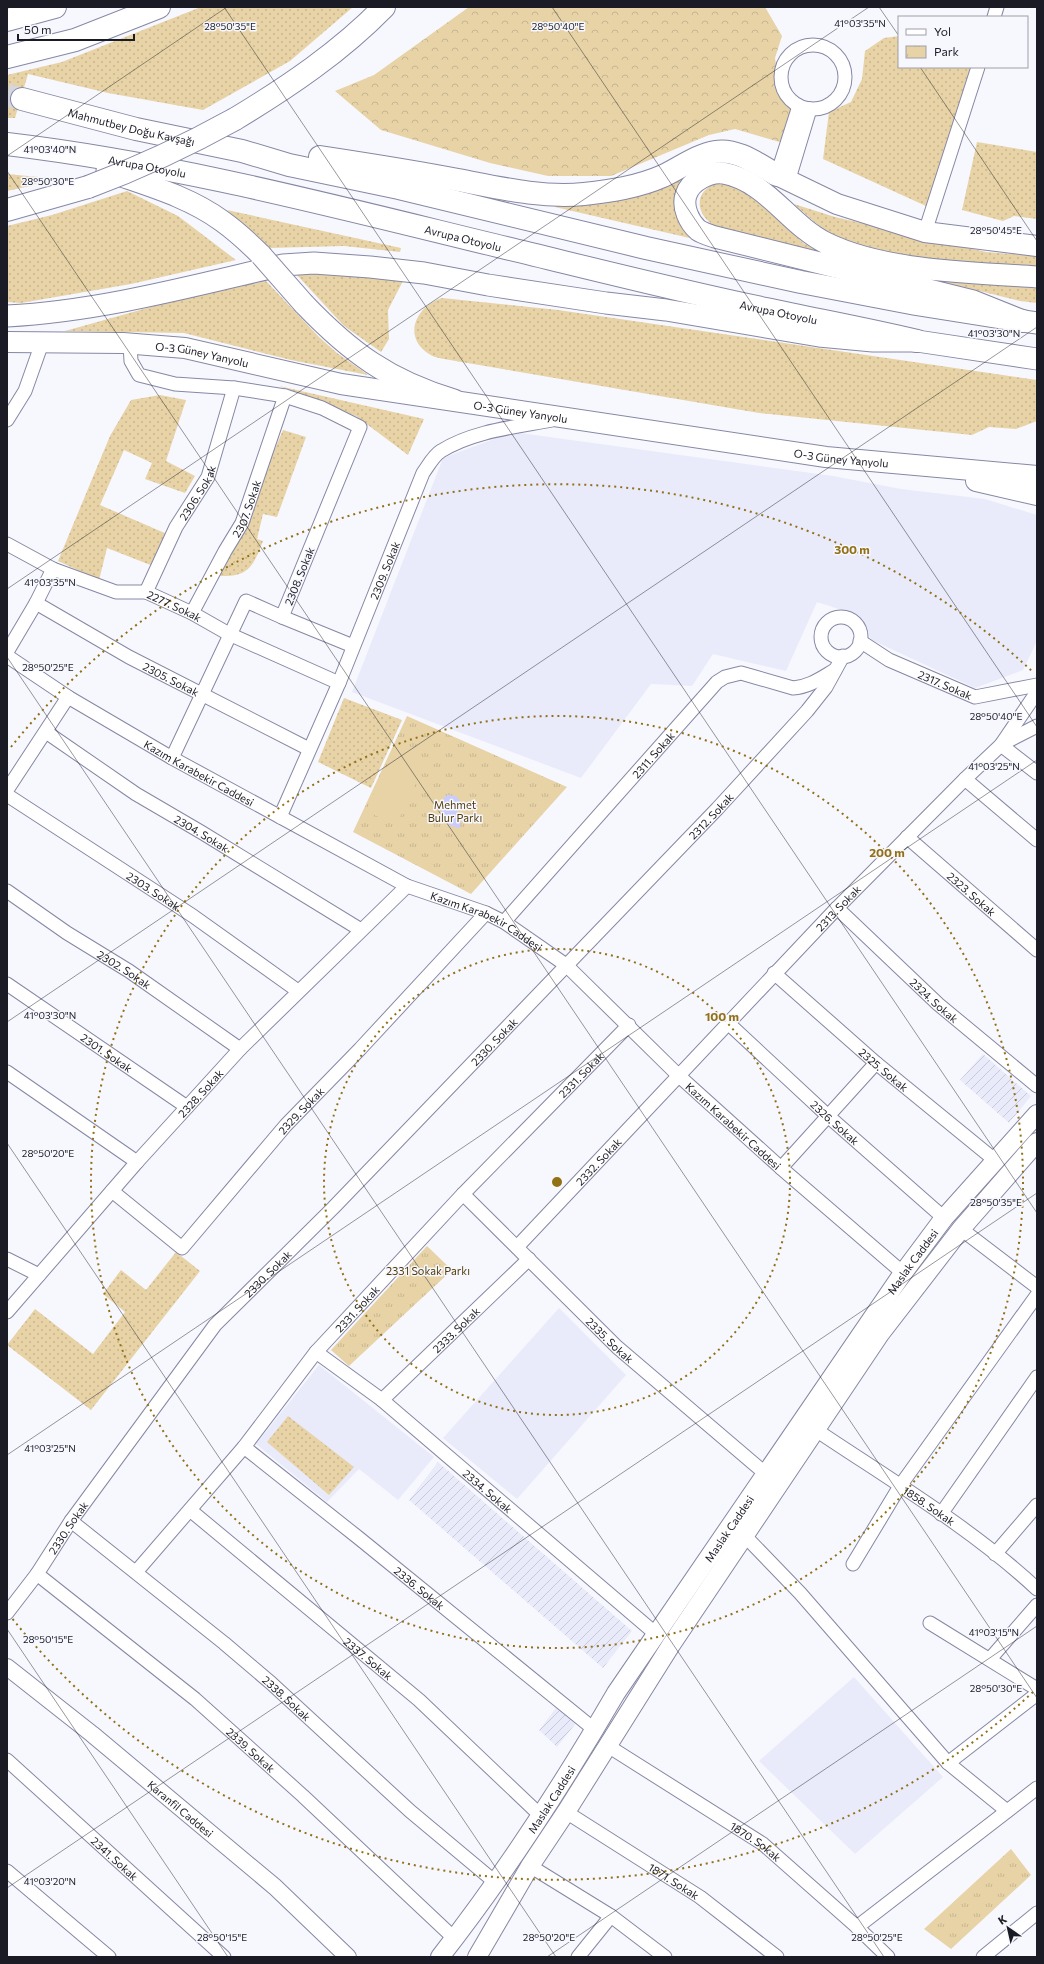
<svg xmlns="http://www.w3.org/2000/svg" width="1044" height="1964" viewBox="0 0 1044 1964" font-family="Commissioner,sans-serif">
	<defs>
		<pattern id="industrial-furrows" width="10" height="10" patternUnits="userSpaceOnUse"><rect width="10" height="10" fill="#eaebfa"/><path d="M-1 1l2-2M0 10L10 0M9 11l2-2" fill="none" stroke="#c8c9d6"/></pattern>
		<pattern id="grass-dots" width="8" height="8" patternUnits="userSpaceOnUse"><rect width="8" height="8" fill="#e8d3a7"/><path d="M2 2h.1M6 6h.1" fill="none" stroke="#c6b590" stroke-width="1.8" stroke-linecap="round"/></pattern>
		<pattern id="forest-crowns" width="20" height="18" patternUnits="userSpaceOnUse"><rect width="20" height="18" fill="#e8d3a7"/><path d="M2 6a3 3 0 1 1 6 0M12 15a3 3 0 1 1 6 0" fill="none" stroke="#c6b590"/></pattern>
		<pattern id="park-tufts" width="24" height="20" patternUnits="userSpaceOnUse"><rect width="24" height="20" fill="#e8d3a7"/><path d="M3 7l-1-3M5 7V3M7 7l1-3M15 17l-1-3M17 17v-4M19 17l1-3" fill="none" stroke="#c6b590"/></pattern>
	</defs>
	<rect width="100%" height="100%" fill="#f7f7fe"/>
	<!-- built -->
	<path fill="#eaebfa" d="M513,432L833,476L901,489L985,499L1037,515V641L1023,670L975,688L872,640L851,613L817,602L786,671L713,654L692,686L651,684L581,778L352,692L443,458Z
		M559,1308L626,1375L517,1499L443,1438Z
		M319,1365L434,1457L398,1500L359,1469L327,1502L256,1444Z
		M854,1677L943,1777L855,1854L759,1761Z"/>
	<!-- industrial -->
	<path fill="url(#industrial-furrows)" d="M983,1054L1031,1096L1009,1123L960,1080Z
		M438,1462L632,1631L603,1668L409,1500Z
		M556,1708L576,1723L557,1747L539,1730Z"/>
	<!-- grass -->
	<path fill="url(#grass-dots)" d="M201,7H353L290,61L203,110L108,93L28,74L15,118H7V75L62,62Z
		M899,36V67H971L926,206L823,159L829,112L851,102L862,79L865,51L884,38Z
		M977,142L1037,152V219L1014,216L1003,221L962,210Z
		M684,172L689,175L694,239L555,207L556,203Z
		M7,174L49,178L30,186L7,191Z
		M723,182L755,196L803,243L817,250L816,254L717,227C692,214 694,186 723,182Z
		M127,191L178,216L236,260L131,284L21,303L7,302V226L52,215Z
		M794,204L835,217L986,252L1037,256V268L900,257L833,238Z
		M227,210L401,248L400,252L344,246L269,248Z
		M317,271L404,279L388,310L389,339L381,352L344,326L296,274Z
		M266,281L319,337L337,353L368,375L291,360L184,333L65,331L176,300Z
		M939,281L1037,286V303L1020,301Z
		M442,298L558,310L1037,380V421L1016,429L989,427L972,435L759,413L444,359C439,358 433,357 429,354C402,337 416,306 442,298Z
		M279,386L424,419L408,455L356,416Z
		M160,395L186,400L166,461L195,476L185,493L145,479L152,463L124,450L100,505L167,534L153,566L107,548L99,580L58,561L110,436L131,400Z
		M283,430L306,437L277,517L263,514L257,539L263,541C253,566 249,577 220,576Z
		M344,698L402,720L371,788L318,762Z
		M176,1252L200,1271L91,1410L7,1345L35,1309L93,1354L125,1312L103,1294L121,1270L146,1290Z
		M288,1416L354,1467L329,1495L267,1442Z"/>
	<!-- forest -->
	<path fill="url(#forest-crowns)" d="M469,7H765L782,36L775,58L779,85L792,107L783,143L735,129L709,135L611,176H548L490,163L381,130L335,91L374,75Z"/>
	<!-- park -->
	<path fill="url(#park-tufts)" d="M407,716L567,787L471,894L353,832Z
		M427,1246L452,1270L349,1366L331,1350Z
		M1011,1849L1031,1875L951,1949L924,1929Z"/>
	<!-- garden -->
	<path fill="#e8d3a7" d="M397,746L427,760L396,825L366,811Z"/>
	<!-- water -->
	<path fill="#caccfe" d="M448,795L456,796L460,801L457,813L461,820L460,828C440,825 439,814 444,797Z"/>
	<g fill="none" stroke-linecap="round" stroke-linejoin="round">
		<!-- motorway-tunnel -->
		<path stroke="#d6d6de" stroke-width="22" stroke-dasharray="22 11" stroke-linecap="butt" d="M7,95L22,99"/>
		<defs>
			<g id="minor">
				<path d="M994,17L997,7"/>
				<circle cx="813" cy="77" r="32"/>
				<path d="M777,175L799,106"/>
				<path d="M788,182L810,109"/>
				<path d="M925,232L978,67"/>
				<path d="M130,344L131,361L139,375L175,384L234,388L285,396L322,408L360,427L282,617L246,601L172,758"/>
				<path d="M7,420L25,391L42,343"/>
				<path id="s1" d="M7,544L53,569L116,592H146L192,613L229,634L339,683"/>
				<path id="s2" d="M146,592L176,527L208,477L234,388"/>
				<path id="s3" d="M36,603L129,657L309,749"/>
				<path id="s4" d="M192,613L225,551L242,523L285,396"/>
				<path d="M282,617L353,646"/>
				<circle cx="841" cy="637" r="20"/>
				<path id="s5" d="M860,641L889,660L975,697L1037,685"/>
				<path d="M7,652L36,603L53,569"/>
				<path id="s6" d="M7,656L68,697L172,758L407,886L486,913L504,922L566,965L679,1076L781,1168L903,1273"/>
				<path id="s7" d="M46,732L136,794L201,832L361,930"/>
				<path d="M1002,744L1037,726"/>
				<path d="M1001,745L1037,773"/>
				<path d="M965,779L1037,840"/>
				<path d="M7,790L68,697"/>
				<path id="s8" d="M7,795L193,916L298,991"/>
				<path id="s9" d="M280,817L339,683L423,473C428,466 434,455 441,451C473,431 515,427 552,420"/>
				<path id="s10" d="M907,837L1037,950"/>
				<path id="s11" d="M7,891L67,933L129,971L240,1049"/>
				<path id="s12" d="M837,908L938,1004L1037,1086"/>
				<path id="s13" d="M504,922L717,682L725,677L741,673L793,688C809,687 821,678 835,670"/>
				<path id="s14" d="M774,973L876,1063L996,1161"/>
				<path id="s15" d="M7,984L187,1107"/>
				<path id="s16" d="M728,1023L828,1116L944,1218"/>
				<path d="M7,1072L137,1162"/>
				<path d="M781,1168L876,1063"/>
				<path id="s17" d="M112,1191L182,1248L286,1125L360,1049L486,913"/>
				<path id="s18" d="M463,1194L617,1347L766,1474"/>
				<path d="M961,1229L1037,1287"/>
				<path id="s19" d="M517,1247L837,908L965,779L1001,745L1037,692"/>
				<path d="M7,1259L39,1275"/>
				<path id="s20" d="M7,1312L137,1162L240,1049L407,886"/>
				<path id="s21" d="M316,1352L382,1400L656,1634"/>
				<path id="s22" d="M382,1400L529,1259"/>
				<path id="s23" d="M816,1430C889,1479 973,1529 1037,1589"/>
				<path id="s24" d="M244,1447L360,1539L595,1730"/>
				<path id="s25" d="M190,1510L419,1700L540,1815"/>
				<path d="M941,1514L1037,1377"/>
				<path id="s26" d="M71,1521L224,1643L271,1683L410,1811L495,1882"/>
				<path d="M745,1536L800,1593L948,1763L1007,1811"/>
				<path d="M995,1554L1037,1505"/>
				<path d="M853,1564L900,1486L1037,1295"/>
				<path id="s27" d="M136,1572L244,1447L316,1352L463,1194L629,1025"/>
				<path id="s28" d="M37,1574L195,1699L303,1796L455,1939"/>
				<path id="s29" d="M7,1613L37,1574L71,1521L215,1325L333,1208L717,809L807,711L826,687L843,656"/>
				<path d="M930,1623L1037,1689"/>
				<path d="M990,1659L1037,1605"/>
				<path id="s30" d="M608,1746L763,1844L857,1927L888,1957"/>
				<path id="s31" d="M7,1760L224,1957"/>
				<path d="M948,1763L1037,1694"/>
				<path id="s32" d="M566,1812L700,1897L777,1957"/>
				<path d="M530,1866L611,1916L665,1957"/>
				<path d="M7,1871L109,1957"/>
				<path d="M857,1927L1037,1788"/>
				<path d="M578,1957L611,1916"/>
				<path d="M983,1957L1037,1913"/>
			</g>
			<g id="tertiary">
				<path id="s33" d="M7,1667L92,1734L275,1887L348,1957"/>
			</g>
			<g id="secondary">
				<path id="s34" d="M440,1957C505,1874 563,1784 616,1693L903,1273L944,1218L1037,1114"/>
				<path d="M477,1957L530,1866L566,1812L671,1645L880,1334L961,1229L1037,1142"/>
			</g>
			<g id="primary">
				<path d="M777,175L837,204L925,232L1037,246"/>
				<path id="s35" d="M7,342L123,343L185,348L341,384L826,457L1037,476"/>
				<path d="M976,481L1037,495"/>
			</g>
			<path id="trunk" d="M107,171C146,185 188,196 222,221C236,231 249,243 261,255
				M1037,277C972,272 885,272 826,243C788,224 767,181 723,173C710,171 690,181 686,195C682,207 689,222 698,230C702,233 709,235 715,237L973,301L1023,321L1037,323
				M304,304C350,352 389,381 454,400
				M7,316C101,311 192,286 283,265L314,263L370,267L424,273L488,285L606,303L666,310L819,336L873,341H917L1037,359"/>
			<g id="motorway">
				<path d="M7,20L55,7"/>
				<path d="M7,57L75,40L159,7"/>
				<path id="s36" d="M22,99L136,129L242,151L289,165L399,188L646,248L801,282L916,304L1023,321"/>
				<path d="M235,119C288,87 340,52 384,7"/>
				<path id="s37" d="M7,144C176,164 341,208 506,248C593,269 679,291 766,309C817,320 867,329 917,341"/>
				<path d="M320,157C366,164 412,171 458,180C500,188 541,198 584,194C611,191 638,187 663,176C680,168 697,155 715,152C737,148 759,165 777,175"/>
				<path d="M7,210L88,187"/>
			</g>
		</defs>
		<!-- minor casing -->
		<use href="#minor" stroke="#8688a4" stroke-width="15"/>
		<!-- tertiary casing -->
		<use href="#tertiary" stroke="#8688a4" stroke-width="18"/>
		<!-- secondary casing -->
		<use href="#secondary" stroke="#8688a4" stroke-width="20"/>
		<!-- primary casing -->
		<use href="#primary" stroke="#8688a4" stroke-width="22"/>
		<!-- trunk casing -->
		<use href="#trunk" stroke="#8688a4" stroke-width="23"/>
		<!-- motorway casing -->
		<use href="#motorway" stroke="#8688a4" stroke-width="24"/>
		<!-- minor -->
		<use href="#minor" stroke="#fff" stroke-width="13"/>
		<!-- tertiary -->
		<use href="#tertiary" stroke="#fff" stroke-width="16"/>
		<!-- secondary -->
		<use href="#secondary" stroke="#fff" stroke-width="18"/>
		<!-- primary -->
		<use href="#primary" stroke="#fff" stroke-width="20"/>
		<!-- trunk -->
		<use href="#trunk" stroke="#fff" stroke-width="21"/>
		<!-- motorway -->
		<use href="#motorway" stroke="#fff" stroke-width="22"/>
		<defs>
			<path id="trunk-bridge" d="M261,255L304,304"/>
			<path id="motorway-bridge" d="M88,187C139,168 188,145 235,119"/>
		</defs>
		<!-- trunk-bridge casing -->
		<use href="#trunk-bridge" stroke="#8688a4" stroke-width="23" stroke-linecap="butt"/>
		<!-- motorway-bridge casing -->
		<use href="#motorway-bridge" stroke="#8688a4" stroke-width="24" stroke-linecap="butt"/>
		<!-- trunk-bridge -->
		<use href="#trunk-bridge" stroke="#fff" stroke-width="21"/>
		<!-- motorway-bridge -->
		<use href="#motorway-bridge" stroke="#fff" stroke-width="22"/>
	</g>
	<!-- ticks -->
	<path fill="none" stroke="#1b1b26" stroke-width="1" stroke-opacity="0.45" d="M224,7L1037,1213M552,7L1037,727M879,7L899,36M920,67L1037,241M7,156L227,7M7,171L1037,1698M7,589L869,7M7,657L884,1957M7,1022L1037,327M7,1143L556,1957M7,1455L1037,760M7,1629L228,1957M7,1888L1037,1193M547,1957L1037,1626"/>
	<!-- distance rings -->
	<g fill="none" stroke="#927016" stroke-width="2" stroke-dasharray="2 4">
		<circle cx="557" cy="1182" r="233"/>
		<circle cx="557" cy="1182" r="466"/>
		<path d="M1033 1692A698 698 0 0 1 11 1617M11 747A698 698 0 0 1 1033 672"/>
	</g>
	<g text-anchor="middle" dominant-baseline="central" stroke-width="3" stroke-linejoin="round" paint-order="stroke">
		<!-- street labels -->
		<g font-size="11" fill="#1b1b26" stroke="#f7f7fe">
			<text stroke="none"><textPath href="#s36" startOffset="113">Mahmutbey Doğu Kavşağı</textPath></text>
			<text stroke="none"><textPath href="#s37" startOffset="142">Avrupa Otoyolu</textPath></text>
			<text stroke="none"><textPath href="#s37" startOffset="466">Avrupa Otoyolu</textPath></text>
			<text stroke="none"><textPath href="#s37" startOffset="790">Avrupa Otoyolu</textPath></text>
			<text stroke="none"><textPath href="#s35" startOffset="196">O-3 Güney Yanyolu</textPath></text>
			<text stroke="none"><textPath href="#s35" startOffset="520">O-3 Güney Yanyolu</textPath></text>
			<text stroke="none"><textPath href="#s35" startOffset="844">O-3 Güney Yanyolu</textPath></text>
			<text stroke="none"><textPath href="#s2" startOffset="112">2306. Sokak</textPath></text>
			<text stroke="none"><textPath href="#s4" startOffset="118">2307. Sokak</textPath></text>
			<text stroke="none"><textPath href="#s9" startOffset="268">2309. Sokak</textPath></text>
			<text transform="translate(299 576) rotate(-68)">2308. Sokak</text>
			<text stroke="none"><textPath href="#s1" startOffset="181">2277. Sokak</textPath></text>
			<text stroke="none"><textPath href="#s3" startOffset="155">2305. Sokak</textPath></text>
			<text stroke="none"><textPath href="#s5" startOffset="96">2317. Sokak</textPath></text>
			<text stroke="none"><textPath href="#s13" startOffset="224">2311. Sokak</textPath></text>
			<text stroke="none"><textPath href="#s6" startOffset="225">Kazım Karabekir Caddesi</textPath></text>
			<text stroke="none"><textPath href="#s29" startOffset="1066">2312. Sokak</textPath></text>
			<text stroke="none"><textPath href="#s7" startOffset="186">2304. Sokak</textPath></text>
			<text stroke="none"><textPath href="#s8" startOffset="175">2303. Sokak</textPath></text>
			<text stroke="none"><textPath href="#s10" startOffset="86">2323. Sokak</textPath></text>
			<text stroke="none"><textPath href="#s19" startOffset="467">2313. Sokak</textPath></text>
			<text stroke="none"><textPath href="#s6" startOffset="549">Kazım Karabekir Caddesi</textPath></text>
			<text stroke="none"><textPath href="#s11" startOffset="141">2302. Sokak</textPath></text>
			<text stroke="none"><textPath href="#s12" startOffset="134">2324. Sokak</textPath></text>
			<text stroke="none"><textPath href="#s29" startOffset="753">2330. Sokak</textPath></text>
			<text stroke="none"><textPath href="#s15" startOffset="121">2301. Sokak</textPath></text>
			<text stroke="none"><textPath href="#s14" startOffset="146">2325. Sokak</textPath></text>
			<text stroke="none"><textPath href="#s27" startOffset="668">2331. Sokak</textPath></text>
			<text stroke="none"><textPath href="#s20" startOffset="292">2328. Sokak</textPath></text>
			<text stroke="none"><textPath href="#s17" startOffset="272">2329. Sokak</textPath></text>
			<text stroke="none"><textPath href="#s16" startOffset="146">2326. Sokak</textPath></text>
			<text stroke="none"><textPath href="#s6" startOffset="873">Kazım Karabekir Caddesi</textPath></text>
			<text stroke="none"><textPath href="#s19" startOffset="118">2332. Sokak</textPath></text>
			<text stroke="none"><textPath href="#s34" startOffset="841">Maslak Caddesi</textPath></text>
			<text stroke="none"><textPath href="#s29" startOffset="429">2330. Sokak</textPath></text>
			<text stroke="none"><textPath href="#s27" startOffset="344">2331. Sokak</textPath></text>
			<text stroke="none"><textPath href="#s22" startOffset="102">2333. Sokak</textPath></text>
			<text stroke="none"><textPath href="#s18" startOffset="207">2335. Sokak</textPath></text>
			<text stroke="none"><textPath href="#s21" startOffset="221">2334. Sokak</textPath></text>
			<text stroke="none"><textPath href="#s23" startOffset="136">1858. Sokak</textPath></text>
			<text stroke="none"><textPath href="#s29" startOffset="105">2330. Sokak</textPath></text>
			<text stroke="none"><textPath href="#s34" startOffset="517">Maslak Caddesi</textPath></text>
			<text stroke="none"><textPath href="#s24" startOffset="225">2336. Sokak</textPath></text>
			<text stroke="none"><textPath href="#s25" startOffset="232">2337. Sokak</textPath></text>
			<text stroke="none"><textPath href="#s26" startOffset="279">2338. Sokak</textPath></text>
			<text stroke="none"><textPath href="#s28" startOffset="277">2339. Sokak</textPath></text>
			<text stroke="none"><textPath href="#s34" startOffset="193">Maslak Caddesi</textPath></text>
			<text stroke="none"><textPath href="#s33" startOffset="224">Karanfil Caddesi</textPath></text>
			<text stroke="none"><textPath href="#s30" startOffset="176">1870. Sokak</textPath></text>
			<text stroke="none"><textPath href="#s31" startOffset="146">2341. Sokak</textPath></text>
			<text stroke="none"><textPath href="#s32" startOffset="128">1871. Sokak</textPath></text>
		</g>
		<!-- park labels -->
		<g font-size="11" fill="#503c09" stroke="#f7f7fe">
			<text x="455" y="804">Mehmet<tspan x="455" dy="13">Bulur Parkı</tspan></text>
			<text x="428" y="1270">2331 Sokak Parkı</text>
		</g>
	</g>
	<g font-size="10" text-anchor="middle" fill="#1b1b26" stroke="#f7f7fe" stroke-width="3" stroke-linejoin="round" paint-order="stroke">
		<text x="860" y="27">41°03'35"N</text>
		<text x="230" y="30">28°50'35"E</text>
		<text x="558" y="30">28°50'40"E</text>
		<text x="50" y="153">41°03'40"N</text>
		<text x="48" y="185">28°50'30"E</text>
		<text x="996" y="234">28°50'45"E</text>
		<text x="994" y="337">41°03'30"N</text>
		<text x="50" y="586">41°03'35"N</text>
		<text x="48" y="671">28°50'25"E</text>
		<text x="996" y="720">28°50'40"E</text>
		<text x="994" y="770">41°03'25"N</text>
		<text x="50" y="1019">41°03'30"N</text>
		<text x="48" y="1157">28°50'20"E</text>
		<text x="996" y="1206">28°50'35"E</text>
		<text x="50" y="1452">41°03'25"N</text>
		<text x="994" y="1636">41°03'15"N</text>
		<text x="48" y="1643">28°50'15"E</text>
		<text x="996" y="1692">28°50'30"E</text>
		<text x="50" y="1885">41°03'20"N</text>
		<text x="222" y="1941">28°50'15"E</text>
		<text x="549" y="1941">28°50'20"E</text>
		<text x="877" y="1941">28°50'25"E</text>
	</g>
	<circle cx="557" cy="1182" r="6" fill="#927016" stroke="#f7f7fe" stroke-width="2"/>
	<g font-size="12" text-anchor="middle" font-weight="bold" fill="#927016" stroke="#f7f7fe" stroke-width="3" stroke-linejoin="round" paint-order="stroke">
		<text x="852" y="554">300 m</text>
		<text x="887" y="857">200 m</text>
		<text x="722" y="1021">100 m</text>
	</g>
	<!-- border -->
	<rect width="1044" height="1964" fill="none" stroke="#1b1b26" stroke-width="16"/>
	<!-- legend -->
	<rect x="898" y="16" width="130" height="52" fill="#f7f7fe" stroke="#9f9fa8"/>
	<rect x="906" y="29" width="20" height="6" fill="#ffffff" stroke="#9f9fa8"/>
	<text x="934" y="36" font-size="12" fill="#1b1b26">Yol</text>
	<rect x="906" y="46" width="20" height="12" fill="url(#park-tufts)" stroke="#9f9fa8"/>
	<text x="934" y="56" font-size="12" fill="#1b1b26">Park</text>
	<!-- north arrow -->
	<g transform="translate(1008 1928) rotate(326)" stroke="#f7f7fe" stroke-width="3" paint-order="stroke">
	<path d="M0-3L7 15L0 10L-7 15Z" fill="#1b1b26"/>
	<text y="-6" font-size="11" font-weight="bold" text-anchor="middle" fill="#1b1b26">K</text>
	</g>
	<!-- scale -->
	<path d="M18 34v6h116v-6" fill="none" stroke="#1b1b26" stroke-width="2"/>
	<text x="24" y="34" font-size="12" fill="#1b1b26" stroke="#f7f7fe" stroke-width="3" paint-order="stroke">50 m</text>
</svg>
